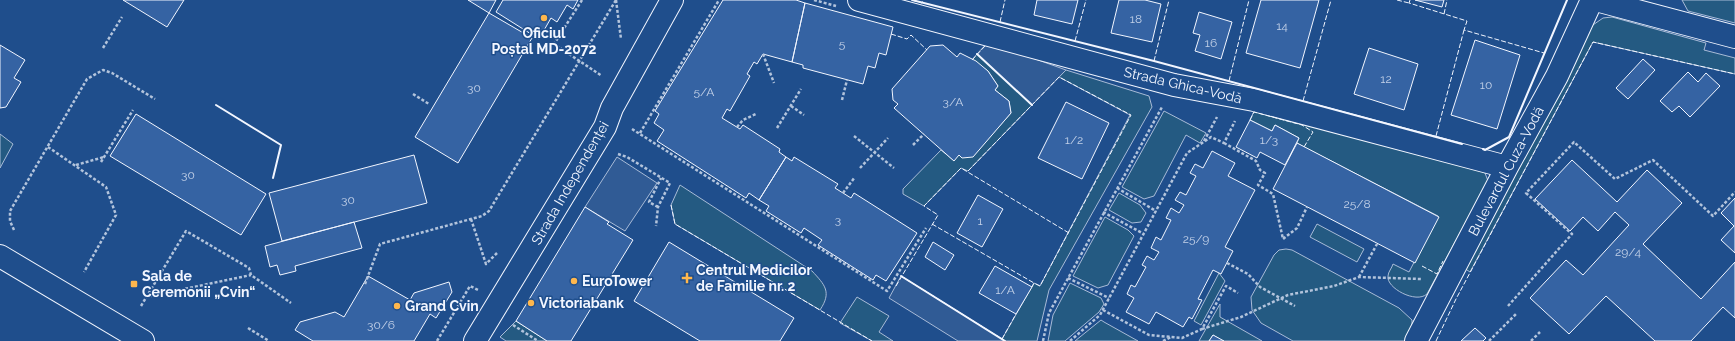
<svg xmlns="http://www.w3.org/2000/svg" width="1735" height="341" viewBox="0 0 1735 341" font-family="Raleway,sans-serif">
	<rect width="100%" height="100%" fill="#1f4e8c"/>
	<!-- green -->
	<path fill="#245a82" stroke="#a8bbd7" d="M1682,0H1735V23L1688,11Z
		M1612,17L1706,43L1704,50L1735,58V74L1593,42L1470,272L1464,268L1590,27L1603,18Z
		M977,54L1032,105L968,171L961,168L924,206L903,194V189L941,150L953,160L959,155L973,156L1011,113L1009,101L995,90L998,86L988,71L972,60Z
		M1066,70L1149,96L1152,107L1049,290L1037,341H1005L1002,339L1034,283L1040,286L1130,115L1059,77Z
		M1255,109L1477,167L1485,173L1488,181L1427,294C1416,304 1386,288 1388,276C1388,272 1392,268 1393,264L1409,272L1438,216L1304,147L1297,143L1299,138L1275,125L1272,131L1250,120Z
		M1164,111L1206,133L1200,143L1186,135L1154,196L1144,199L1122,187Z
		M0,134L13,144L0,168Z
		M680,185L812,271C825,285 832,292 820,310L675,224L671,205Z
		M1119,193L1140,205L1146,213L1141,222L1132,223L1109,210Z
		M1105,217L1128,230L1134,236L1108,285L1098,288L1073,276Z
		M1317,224L1364,249L1357,262L1310,237Z
		M1286,249L1292,250L1399,308L1412,320V325L1406,341H1293L1261,323L1252,310L1251,297L1274,255L1279,250Z
		M1219,273L1225,281L1201,325L1194,321Z
		M1070,283L1101,298L1104,304L1099,312L1065,341H1048L1053,315Z
		M857,297L889,316L879,332L893,341H872L840,323Z
		M1220,304V317L1262,341H1223L1213,335L1209,341H1199Z
		M1101,320L1104,322L1138,341H1075Z
		M516,321L547,341H506L500,337Z"/>
	<!-- parking -->
	<path fill="#305b95" stroke="#a8bbd7" d="M988,42L1066,70L1032,105L977,54Z
		M617,157L657,183L625,231L585,207Z
		M901,276L1002,339L1005,341H958L889,298Z"/>
	<!-- building -->
	<path fill="#3563a3" stroke="#f2f6ff" d="M123,0H184L167,27Z
		M468,0H496L489,13Z
		M503,0H578L573,9L567,5L557,22L551,18L539,39L496,12Z
		M723,0H796L805,3L792,62L763,54L757,64L754,62L747,74L750,76L730,111L727,109L722,118L740,129L743,125L780,149L779,152L786,157L759,200L749,193L746,198L657,141L664,130L654,123L659,114L655,111Z
		M1037,0H1078L1072,24L1034,15Z
		M1119,0H1145L1161,4L1152,42L1111,33Z
		M1261,0H1319L1300,68L1246,53Z
		M1415,0H1444L1442,7Z
		M805,3L893,27L886,55L879,53L875,68L868,66L863,84L803,68V65L792,62Z
		M1199,12L1232,22L1221,59L1195,51L1200,35L1193,33Z
		M489,13L532,38L458,163L415,137Z
		M1475,40L1520,55L1497,129L1451,115Z
		M0,45L25,60L14,78L21,82L6,107L0,108Z
		M943,45L957,57L960,53L976,61L988,71L998,86L995,90L1009,101L1011,113L973,157L962,158L959,155L954,161L894,108L898,104L893,100L892,89L930,46Z
		M1369,48L1418,64L1404,110L1354,94Z
		M1643,59L1655,70L1628,99L1616,88Z
		M1688,72L1698,82L1706,73L1720,86L1690,117L1679,106L1672,112L1660,101Z
		M1066,102L1109,123L1082,179L1038,158Z
		M136,114L266,194L241,235L110,156Z
		M1250,120L1272,131L1275,125L1299,138L1285,165L1260,152L1257,158L1236,147Z
		M1297,143L1439,217L1415,263L1273,189Z
		M1212,151L1235,163L1228,176L1255,190L1225,247L1233,251L1221,274L1213,270L1198,299L1202,300L1192,319L1189,317L1183,327L1156,312L1149,324L1126,312L1134,298L1127,294L1131,285L1135,287L1146,267L1142,265L1147,256L1154,260L1159,252L1151,248L1156,237L1161,240L1171,220L1166,218L1171,208L1179,213L1184,205L1175,200L1180,192L1186,195L1196,176L1190,173L1195,164L1203,168Z
		M414,155L427,203L282,241L269,193Z
		M786,157L792,161L794,157L838,184L835,188L851,198L854,193L917,233L886,281L876,275L873,280L818,245L822,240L804,228L801,233L766,211L769,206L759,200Z
		M1572,160L1617,202L1647,170L1682,203L1643,244L1701,299L1735,262V318L1723,307L1691,341H1655L1606,296L1569,334L1530,298L1566,260L1583,275L1629,225L1615,212L1598,231L1583,217L1570,231L1535,199Z
		M978,195L1003,209L982,247L957,233Z
		M1735,198V253L1721,240L1734,226L1721,213Z
		M585,207L609,222L607,224L633,240L571,341H547L516,321Z
		M354,222L362,248L295,266L296,271L280,275L277,265L270,267L265,246Z
		M669,242L794,318L780,341H700L634,301Z
		M933,242L954,255L945,270L925,257Z
		M995,266L1032,287L1016,314L979,293Z
		M368,276L410,300L414,293L449,282L452,292L436,318L430,314L414,341H313L295,330L300,322L335,312L344,317Z
		M1475,328L1486,338L1483,341H1461Z
		M1213,335L1224,341H1209Z"/>
	<g fill="none" stroke-linecap="round" stroke-linejoin="round">
		<defs>
			<path id="minor" d="M859,0L1174,85L1254,100L1507,167
				M1596,0L1735,37
				M475,341L605,127L612,108L672,0
				M1416,341L1507,167L1557,76L1592,0"/>
			<path id="major" d="M0,256L143,341"/>
		</defs>
		<!-- minor casing -->
		<use href="#minor" stroke="#f2f6ff" stroke-width="24"/>
		<!-- major casing -->
		<use href="#major" stroke="#f2f6ff" stroke-width="24"/>
		<!-- path -->
		<path stroke="#b3c4dc" stroke-width="2.5" stroke-dasharray="3 2" stroke-linecap="butt" d="M582,0L554,44L602,76
			M616,0L621,39
			M814,0L836,6
			M103,48L122,17
			M763,54L774,83
			M413,94L429,104
			M842,100L847,80
			M791,106L804,115
			M737,127L743,120L756,114
			M777,128L801,89
			M632,129L887,291L926,228
			M640,133L719,0
			M854,136L894,168
			M1204,141L1217,117
			M1224,143L1256,161L1260,170L1265,173L1258,185L1273,194L1283,239L1297,228L1307,207
			M913,145L924,134
			M48,147L106,187L116,215L84,272
			M618,154L627,157L670,183L658,207L656,226
			M101,162L133,110
			M76,165L104,157
			M860,168L888,138
			M1117,188L1156,211
			M843,193L855,177
			M658,207L649,202L661,178
			M1103,212L1144,234
			M471,219L486,264L497,253
			M14,230L10,221V211L87,79L103,70L112,73L155,99
			M1227,263L1248,274L1260,287L1295,306
			M1359,277L1377,244
			M1068,278L1109,298
			M365,284L380,244L471,219L482,216L489,211L616,0
			M146,297L251,275
			M141,306L186,231L249,268L251,275L291,303
			M1508,306L1572,234L1526,193L1574,142L1615,179L1653,160L1713,216L1735,192
			M1103,310L1149,335L1182,338L1202,329L1226,286L1238,293
			M513,325L538,341
			M248,328L269,341
			M1202,329L1241,317L1288,295L1334,286L1359,277L1421,279
			M437,341L470,286L478,290
			M1043,341L1049,313L1162,107
			M1070,341L1100,315L1187,153L1211,137L1224,143L1235,121
			M1163,341L1171,337
			M1489,341L1517,313
			M1531,341L1540,332"/>
		<!-- minor -->
		<use href="#minor" stroke="#1f4e8c" stroke-width="22"/>
		<!-- major -->
		<use href="#major" stroke="#1f4e8c" stroke-width="22"/>
		<!-- fence -->
		<path stroke="#f2f6ff" stroke-width="1" stroke-dasharray="5 2" stroke-linecap="butt" d="M912,0L922,3L923,0
			M1397,0L1409,3
			M1410,0L1409,3L1467,21L1464,30L1544,53
			M1444,14L1447,0
			M1000,22L1005,0
			M891,34L907,39L911,35L927,50
			M1075,41L1086,0
			M972,60L985,46
			M1154,61L1169,0
			M1229,81L1249,0
			M1303,101L1331,0
			M1250,120L1254,112L1302,125L1313,132L1304,147
			M1436,136L1464,30
			M968,171L1059,77L1131,115L1040,286L1034,283L1032,287
			M671,205L675,224L872,341
			M932,224L1034,283
			M1422,266L1437,274L1443,261
			M901,276L1002,339L1016,314
			M896,286L938,215L924,206L961,168L1069,233
			M1436,341L1456,299L1593,42L1735,74"/>
		<!-- wall -->
		<path stroke="#f2f6ff" stroke-width="2" d="M912,0L1154,61L1462,144
			M977,54L1032,105
			M216,105L281,145L273,178
			M1483,149L1485,150L1509,137L1567,0
			M901,276L1005,341"/>
	</g>
	<!-- markers -->
	<g fill="#ffb74d" stroke="#1f4e8c" stroke-width="1.5">
		<circle cx="544" cy="18" r="4"/>
		<path d="M685 272h4v4h4v4h-4v4h-4v-4h-4v-4h4z"/>
		<circle cx="574" cy="281" r="4"/>
		<rect x="130" y="280" width="8" height="8" rx="2"/>
		<circle cx="531" cy="303" r="4"/>
		<circle cx="397" cy="306" r="4"/>
	</g>
	<g text-anchor="middle" dominant-baseline="central" stroke-width="3" stroke-linejoin="round" paint-order="stroke">
		<!-- number labels -->
		<g font-size="12" fill="#c3d1e8">
			<text x="1136" y="19">18</text>
			<text x="1282" y="26">14</text>
			<text x="1211" y="43">16</text>
			<text x="842" y="44">5</text>
			<text x="1386" y="79">12</text>
			<text x="1486" y="85">10</text>
			<text x="474" y="88">30</text>
			<text x="704" y="92">5/A</text>
			<text x="953" y="102">3/A</text>
			<text x="1074" y="140">1/2</text>
			<text x="1269" y="140">1/3</text>
			<text x="188" y="175">30</text>
			<text x="348" y="200">30</text>
			<text x="1357" y="204">25/8</text>
			<text x="838" y="220">3</text>
			<text x="980" y="221">1</text>
			<text x="1196" y="239">25/9</text>
			<text x="1628" y="252">29/4</text>
			<text x="1005" y="290">1/A</text>
			<text x="381" y="325">30/6</text>
		</g>
		<!-- poi labels -->
		<g font-size="14" font-weight="bold" fill="#f2f6ff" stroke="#1f4e8c" text-anchor="start">
			<text x="544" y="33" text-anchor="middle">Oficiul<tspan x="544" dy="16">Poștal MD-2072</tspan></text>
			<text x="696" y="270">Centrul Medicilor<tspan x="696" dy="16">de Familie nr. 2</tspan></text>
			<text x="142" y="276">Sala de<tspan x="142" dy="16">Ceremonii „Cvin“</tspan></text>
			<text x="582" y="281">EuroTower</text>
			<text x="539" y="303">Victoriabank</text>
			<text x="405" y="306">Grand Cvin</text>
		</g>
		<!-- street labels -->
		<g font-size="14" fill="#f2f6ff" stroke="#1f4e8c">
			<text transform="translate(1183 85) rotate(13)">Strada Ghica-Vodă</text>
			<text transform="translate(1506 171) rotate(-62)">Bulevardul Cuza-Vodă</text>
			<text transform="translate(570 183) rotate(-60)">Strada Independenței</text>
		</g>
	</g>
</svg>
